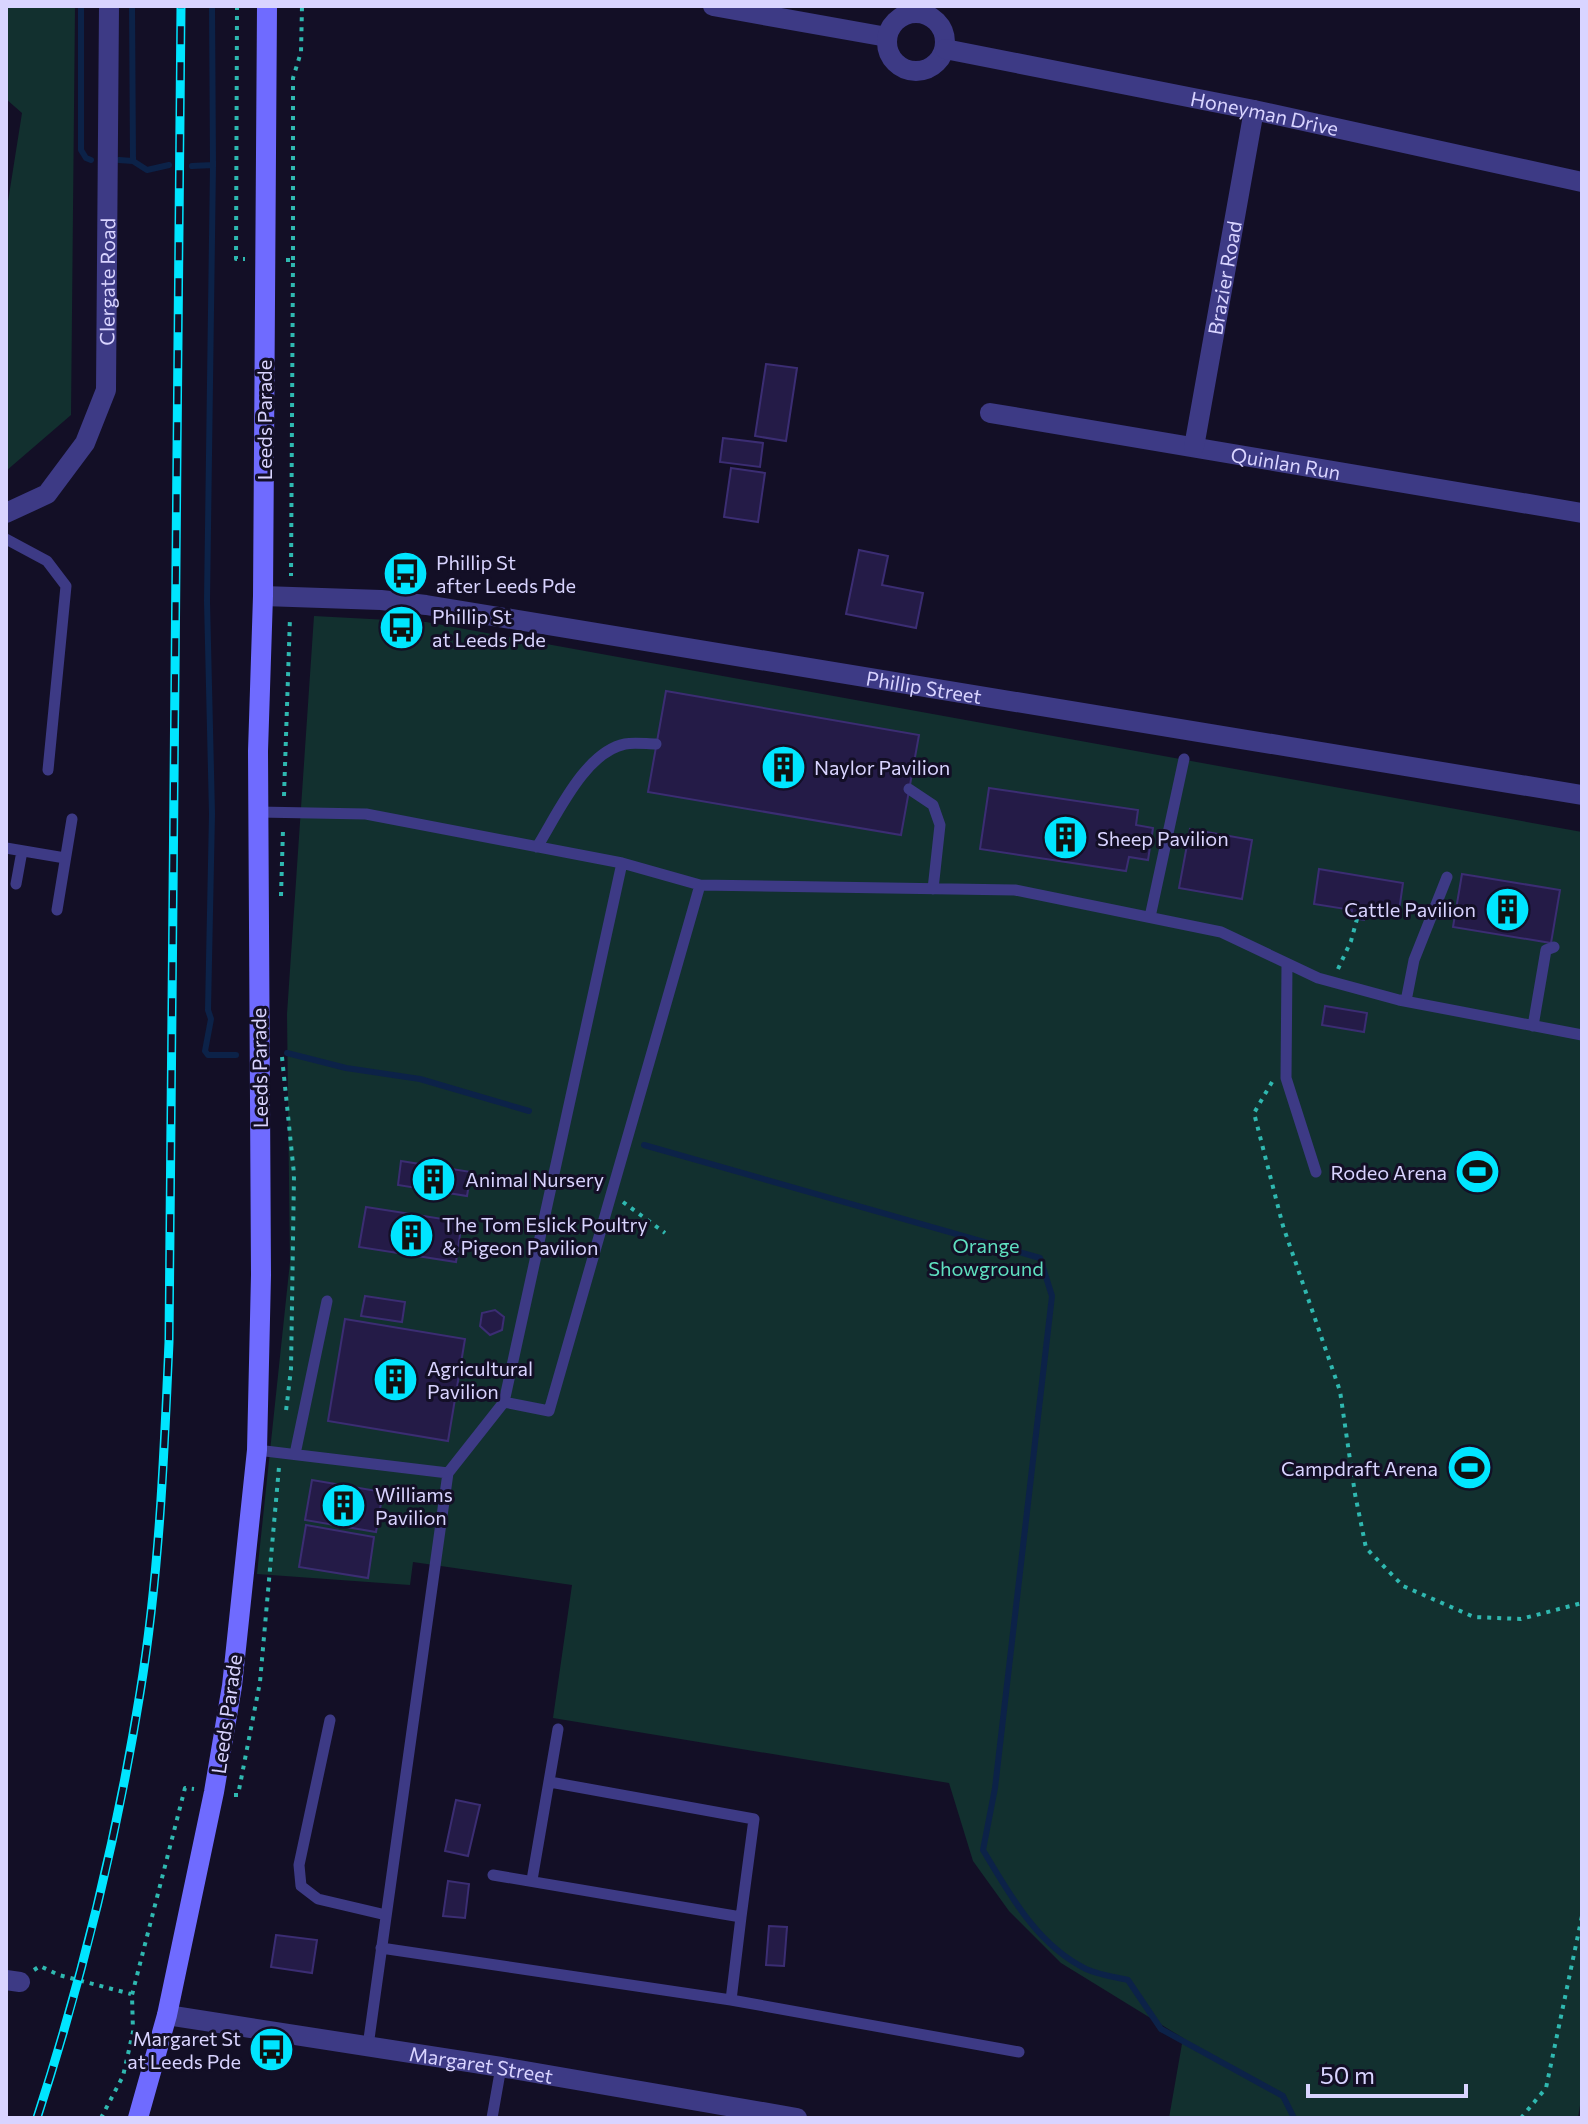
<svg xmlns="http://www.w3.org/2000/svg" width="1588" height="2124" viewBox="0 0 1588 2124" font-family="Commissioner,sans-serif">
	<rect width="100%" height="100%" fill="#130f26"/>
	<!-- green -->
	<path fill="#12302f" d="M6,6H75L71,415L6,471V214L22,113L6,99Z
		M314,616L426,622L1582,832V2093L1578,2118H1169L1183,2038L1061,1963L1009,1911L973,1861L949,1783L553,1718L572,1585L413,1562L410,1585L257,1574L290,1262L287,1014Z"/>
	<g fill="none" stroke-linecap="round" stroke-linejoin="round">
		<!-- stream -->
		<path stroke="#0c2248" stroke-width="6" d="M81,6V150L86,158L91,160
			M132,6L133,161
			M212,6L213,165
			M119,160L133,161L147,170L169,165
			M192,166L213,165L207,601L212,814L208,1010L211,1019L205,1051L208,1055H236
			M287,1053L346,1068L420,1079L529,1111
			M644,1145L1040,1258L1052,1296L995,1788L983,1850C1010,1895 1037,1945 1086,1969C1099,1975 1115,1977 1128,1980L1161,2029L1283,2096L1294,2118"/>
	</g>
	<!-- building -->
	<path fill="#241b47" stroke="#3b2d73" stroke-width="2" d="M766,364L797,368L786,441L755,436Z
		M723,438L763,443L760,467L720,462Z
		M731,468L765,473L758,522L724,517Z
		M859,550L888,556L882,585L923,593L916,628L846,614Z
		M666,691L919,735L901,835L648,792Z
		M989,788L1138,810L1136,825L1153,828L1148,860L1129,857L1126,871L980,849Z
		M1190,829L1252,840L1242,899L1179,888Z
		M1319,869L1403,883L1398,918L1366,913L1364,920L1351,918L1352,910L1314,904Z
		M1462,874L1560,890L1551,943L1453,927Z
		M1325,1006L1367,1013L1364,1032L1322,1025Z
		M401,1161L471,1172L467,1196L398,1185Z
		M366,1207L462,1222L456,1262L359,1247Z
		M365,1296L405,1302L402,1322L361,1316Z
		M495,1310L504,1317L502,1330L490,1335L480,1326L482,1313Z
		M345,1319L465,1339L448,1441L328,1421Z
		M312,1480L383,1492L376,1532L305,1520Z
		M306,1525L374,1537L368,1578L299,1567Z
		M456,1800L480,1805L468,1856L445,1851Z
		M448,1881L469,1884L465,1918L443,1916Z
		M769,1926L787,1927L784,1966L766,1965Z
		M276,1935L317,1940L312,1973L271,1967Z"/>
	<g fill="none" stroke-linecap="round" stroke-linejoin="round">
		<!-- path -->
		<path stroke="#2fb8b0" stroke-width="4" stroke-dasharray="4 6" stroke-linecap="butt" d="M237,6L236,259H245
			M286,260H293L291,576
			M293,260V78L301,52L302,6
			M284,796L290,617
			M281,896L283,829
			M1338,969L1351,941L1357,919
			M282,1057L294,1174L291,1369L286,1411
			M1272,1082L1254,1113L1283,1226L1340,1391L1355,1494L1366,1548L1403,1586L1474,1617L1521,1619L1582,1603
			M623,1202L665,1233
			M234,1795H238L260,1682L279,1467
			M34,1970L40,1966L59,1975L131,1994
			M101,2118L123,2076L133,2032L132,1995L185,1788L194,1789
			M1521,2118L1546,2088L1582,1916"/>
		<!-- service -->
		<path stroke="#3d3a85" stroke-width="11" d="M6,539L47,561L66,586L48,770
			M909,789L933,805L940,825L933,889
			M258,812L366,814L622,863L700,885L1015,890L1221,932L1318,978L1399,1000L1582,1035
			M537,847C557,815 585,752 625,744C634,742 647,744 656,744
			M6,848L65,858
			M16,884L22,851
			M57,910L72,819
			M1150,917L1184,759
			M1287,964L1286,1078L1316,1172
			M1406,1001L1414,960L1447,877
			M1533,1026L1546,950L1554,947
			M504,1402L549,1411L700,885
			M257,1450L448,1473
			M295,1454L327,1301
			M330,1720L299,1865L301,1886L318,1899L386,1915
			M550,1782L754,1819L741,1917
			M493,1875L741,1917L731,2000
			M532,1880L558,1729
			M381,1948L731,2000L1019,2052
			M368,2046L448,1473L504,1402L622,863
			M492,2118L501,2067"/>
		<!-- minor -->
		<g stroke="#3d3a85" stroke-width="20">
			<path d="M713,6L887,37"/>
			<circle cx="916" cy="42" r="29"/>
			<path id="s1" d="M945,49L1254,110L1582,182"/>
			<path id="s2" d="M990,413L1582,513"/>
			<path id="s3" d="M1194,447L1254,110"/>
			<path id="s4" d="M6,513L47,494L85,443L106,390L109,6"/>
			<path d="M6,1980L20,1982"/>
		</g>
		<!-- tertiary -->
		<g stroke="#3d3a85" stroke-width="20">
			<path id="s5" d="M263,596L381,600L426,605L1582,795"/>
			<path id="s6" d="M167,2015L501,2067L797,2118"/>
		</g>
		<!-- secondary -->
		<path stroke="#6f6bff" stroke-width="20" d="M138,2118L167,2015L214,1792L232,1686L257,1450L261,1275L258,751L263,596L267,6"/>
		<defs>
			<path id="rail" d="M37,2118C82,1979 117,1837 140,1693C159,1577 164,1459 169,1342L181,6"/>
		</defs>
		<!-- rail casing -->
		<use href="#rail" stroke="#00e5ff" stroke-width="9"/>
		<!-- rail -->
		<use href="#rail" stroke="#130f26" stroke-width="6" stroke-dasharray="18" stroke-linecap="butt"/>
	</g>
	<!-- icons -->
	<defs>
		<symbol id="bus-disc" viewBox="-11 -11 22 22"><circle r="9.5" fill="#00e5ff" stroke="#130f26"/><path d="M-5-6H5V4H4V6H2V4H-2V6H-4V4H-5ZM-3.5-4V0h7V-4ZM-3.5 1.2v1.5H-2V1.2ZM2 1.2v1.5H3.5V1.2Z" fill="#111"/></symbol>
		<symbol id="building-disc" viewBox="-11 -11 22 22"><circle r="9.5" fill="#00e5ff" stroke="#130f26"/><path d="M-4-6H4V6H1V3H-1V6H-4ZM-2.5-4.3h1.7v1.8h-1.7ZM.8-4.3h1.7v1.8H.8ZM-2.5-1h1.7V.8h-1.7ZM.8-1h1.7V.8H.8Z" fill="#111"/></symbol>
		<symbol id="stadium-disc" viewBox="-11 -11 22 22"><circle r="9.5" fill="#00e5ff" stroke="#130f26"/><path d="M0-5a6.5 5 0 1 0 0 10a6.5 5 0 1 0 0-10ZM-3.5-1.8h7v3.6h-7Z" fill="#111"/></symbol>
	</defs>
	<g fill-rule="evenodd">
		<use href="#bus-disc" x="380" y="548" width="51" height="51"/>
		<use href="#bus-disc" x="376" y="602" width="51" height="51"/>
		<use href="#building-disc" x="758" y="742" width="51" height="51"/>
		<use href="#building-disc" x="1040" y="812" width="51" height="51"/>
		<use href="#building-disc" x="1482" y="884" width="51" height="51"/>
		<use href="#stadium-disc" x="1452" y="1146" width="51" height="51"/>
		<use href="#building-disc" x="408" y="1154" width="51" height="51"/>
		<use href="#building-disc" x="386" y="1210" width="51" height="51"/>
		<use href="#building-disc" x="370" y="1354" width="51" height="51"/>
		<use href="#stadium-disc" x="1444" y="1442" width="51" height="51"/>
		<use href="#building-disc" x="318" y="1480" width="51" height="51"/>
		<use href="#bus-disc" x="246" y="2024" width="51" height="51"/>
	</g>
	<g text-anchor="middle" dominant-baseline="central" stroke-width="6" stroke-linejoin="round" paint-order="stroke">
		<!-- street labels -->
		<g font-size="20" fill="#d9d4ff" stroke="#130f26">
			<text stroke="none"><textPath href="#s1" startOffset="326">Honeyman Drive</textPath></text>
			<text stroke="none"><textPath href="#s3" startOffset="172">Brazier Road</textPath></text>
			<text stroke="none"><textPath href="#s4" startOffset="274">Clergate Road</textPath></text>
			<text transform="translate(264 420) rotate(-90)">Leeds Parade</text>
			<text stroke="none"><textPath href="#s2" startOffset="300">Quinlan Run</textPath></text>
			<text stroke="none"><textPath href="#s5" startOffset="668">Phillip Street</textPath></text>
			<text transform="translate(259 1068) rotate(-91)">Leeds Parade</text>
			<text transform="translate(226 1714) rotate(-82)">Leeds Parade</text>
			<text stroke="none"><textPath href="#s6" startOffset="318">Margaret Street</textPath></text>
		</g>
		<!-- poi labels -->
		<g font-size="20" fill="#d9d4ff" stroke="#130f26" text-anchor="start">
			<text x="436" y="562">Phillip St<tspan x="436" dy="23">after Leeds Pde</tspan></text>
			<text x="432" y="616">Phillip St<tspan x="432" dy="23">at Leeds Pde</tspan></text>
			<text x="814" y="767">Naylor Pavilion</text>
			<text x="1097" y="838">Sheep Pavilion</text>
			<text x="1476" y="909" text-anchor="end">Cattle Pavilion</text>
			<text x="1447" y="1172" text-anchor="end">Rodeo Arena</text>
			<text x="465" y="1179">Animal Nursery</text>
			<text x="442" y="1224">The Tom Eslick Poultry<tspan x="442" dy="23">&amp; Pigeon Pavilion</tspan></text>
			<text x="427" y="1368">Agricultural<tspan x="427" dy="23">Pavilion</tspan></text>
			<text x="1438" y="1468" text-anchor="end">Campdraft Arena</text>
			<text x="375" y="1494">Williams<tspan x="375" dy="23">Pavilion</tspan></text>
			<text x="241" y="2038" text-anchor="end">Margaret St<tspan x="241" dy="23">at Leeds Pde</tspan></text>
		</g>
		<!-- park labels -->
		<g font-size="20" fill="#5fe0c0" stroke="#130f26">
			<text x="986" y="1245">Orange<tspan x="986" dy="23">Showground</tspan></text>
		</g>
	</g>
	<!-- border -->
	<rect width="1588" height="2124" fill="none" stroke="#d9d4ff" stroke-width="16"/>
	<!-- scale -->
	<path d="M1308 2084v12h158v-12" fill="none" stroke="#d9d4ff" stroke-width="4"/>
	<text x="1320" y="2084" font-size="24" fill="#d9d4ff" stroke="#130f26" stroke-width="6" paint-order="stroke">50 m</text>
</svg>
